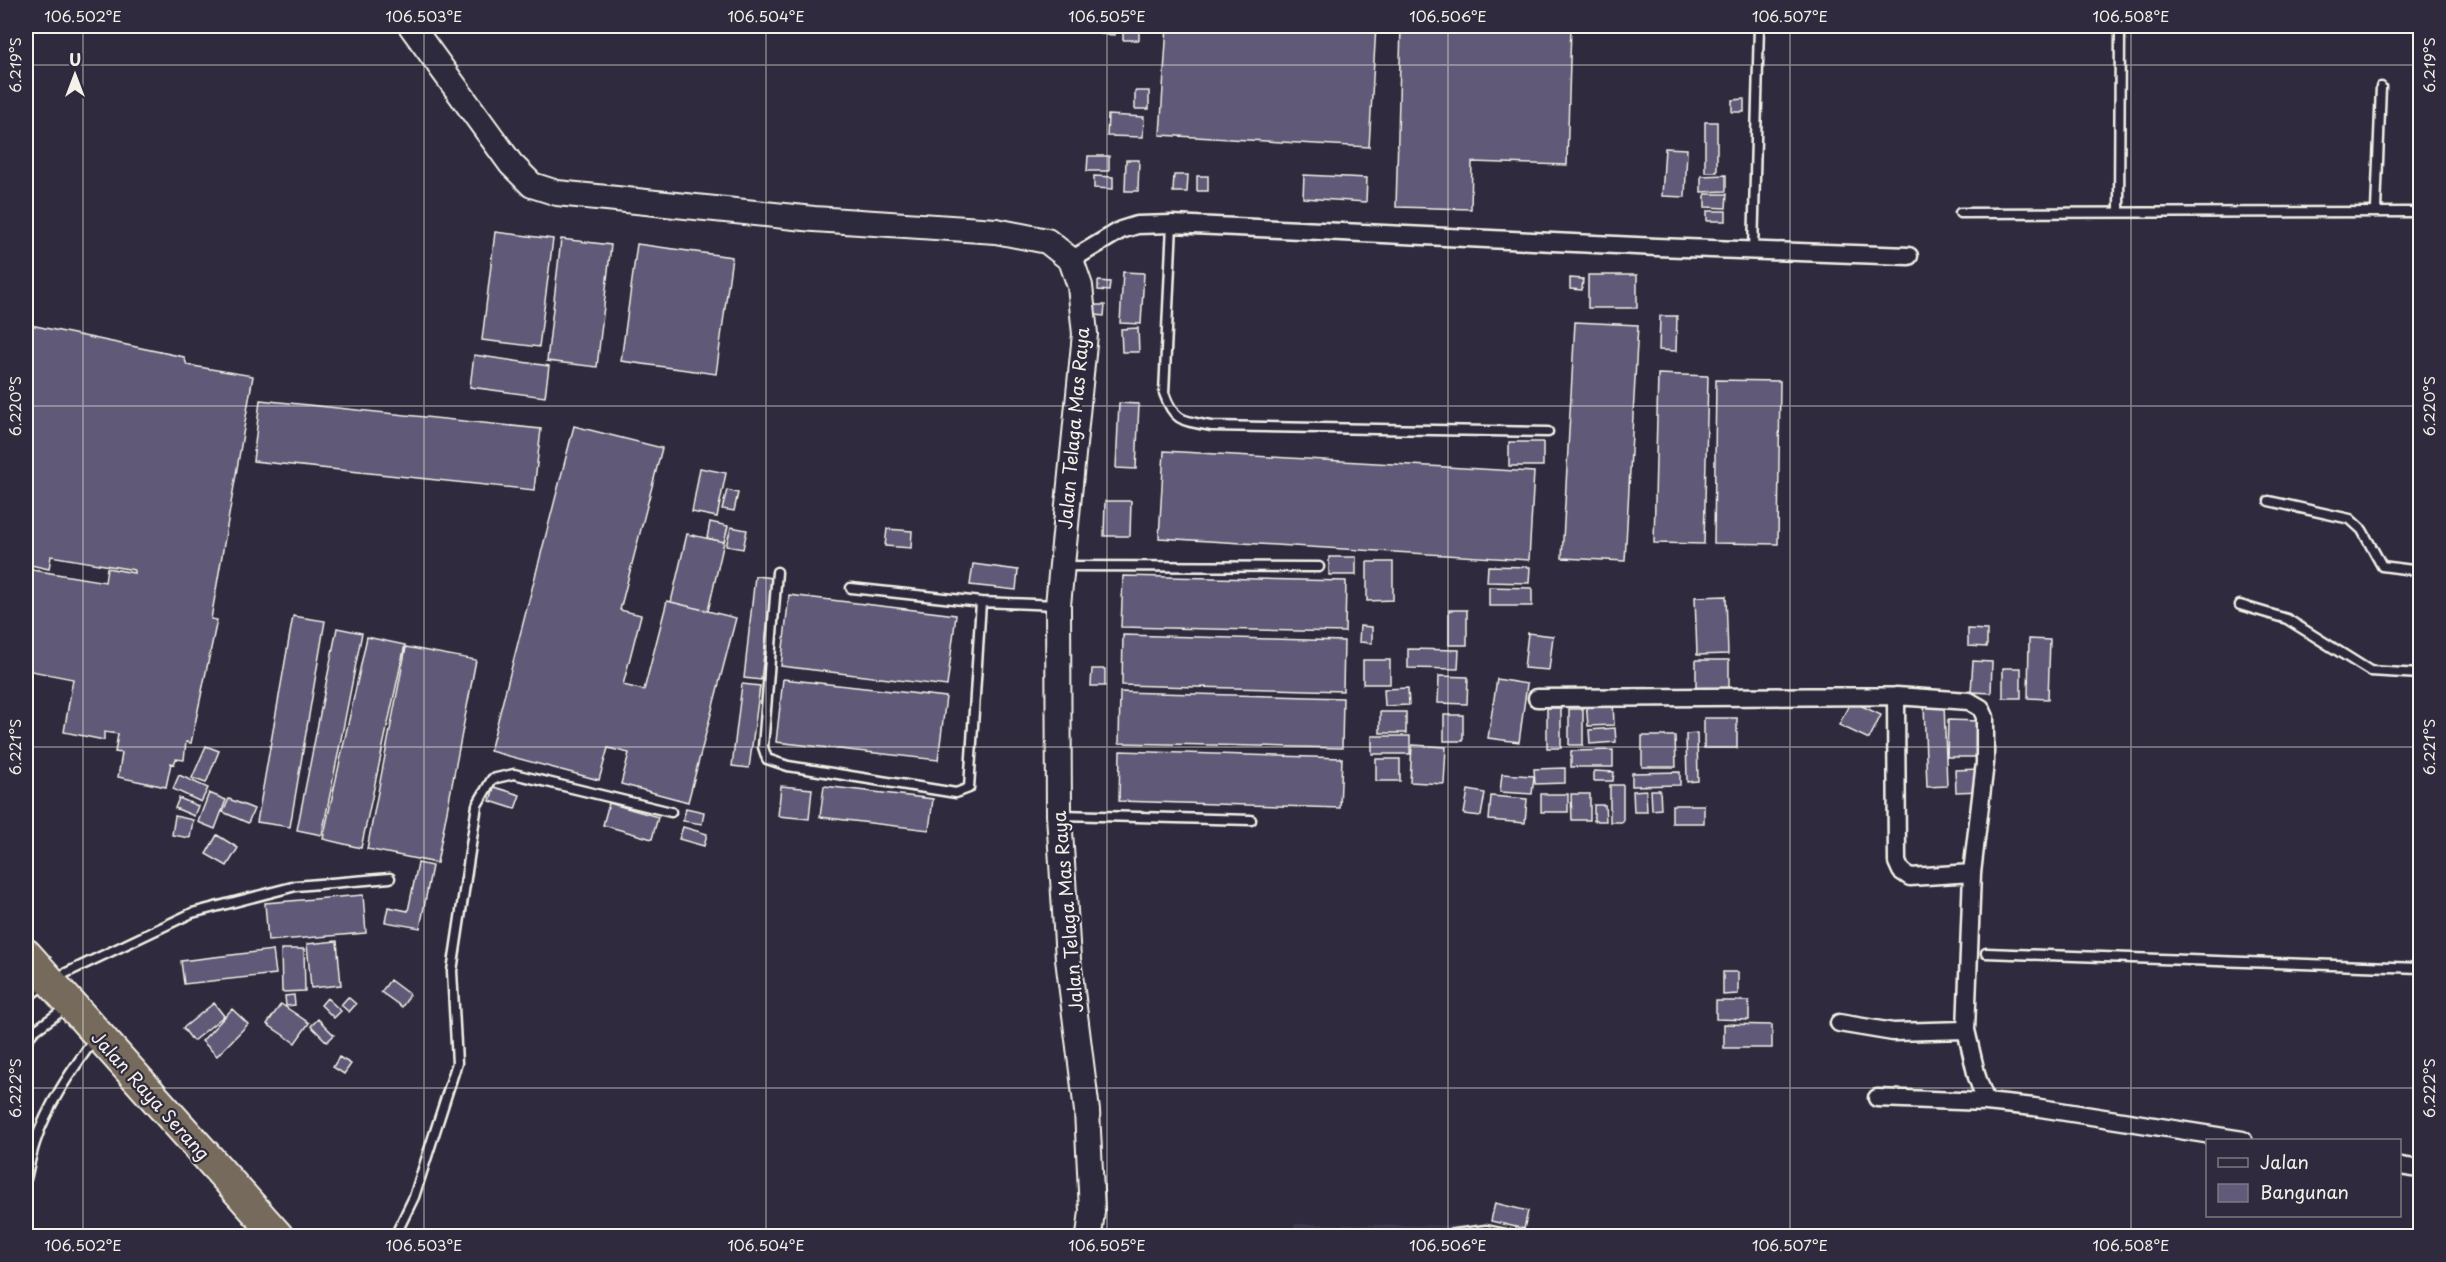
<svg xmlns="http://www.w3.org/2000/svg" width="2446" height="1262" viewBox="0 0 2446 1262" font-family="'Playpen Sans',sans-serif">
	<rect width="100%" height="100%" fill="#2f2a3d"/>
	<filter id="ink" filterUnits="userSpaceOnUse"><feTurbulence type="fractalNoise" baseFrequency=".0167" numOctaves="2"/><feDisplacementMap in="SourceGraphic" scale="12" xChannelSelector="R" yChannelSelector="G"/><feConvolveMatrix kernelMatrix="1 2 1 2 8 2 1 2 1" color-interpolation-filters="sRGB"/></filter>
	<g filter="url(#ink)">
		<!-- built -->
		<path fill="#3e384f" d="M1295,1224L1487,1226L1540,1236H1290Z"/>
		<!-- building -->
		<path fill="#615a78" stroke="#f4f1e8" stroke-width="1.5" d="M1100,26H1116L1115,35L1100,34Z
			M1123,26H1139V40H1123Z
			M1167,26H1376L1369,147L1160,135Z
			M1401,26H1571L1567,165L1472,162L1471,209L1396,207Z
			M1135,91H1149V109H1135Z
			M1744,99V112H1732V100Z
			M1108,115L1144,117L1143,137L1107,136Z
			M1705,122H1717V172H1705Z
			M1665,148L1687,149L1685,197L1662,196Z
			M1088,156H1109V171H1087Z
			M1126,160H1139L1138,191H1125Z
			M1174,175H1188L1187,192H1173Z
			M1304,175L1367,178L1366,202L1303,198Z
			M1726,175V191L1701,192V176Z
			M1094,176L1113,177V189L1094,188Z
			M1197,176H1208V191H1197Z
			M1705,194H1727L1726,208L1705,207Z
			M1707,211H1726V221H1707Z
			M495,232L553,239L539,347L482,340Z
			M561,239L611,245L597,367L547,361Z
			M637,244L732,257L716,374L621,361Z
			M1123,272L1144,273L1141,324L1120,323Z
			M1588,275H1637V308H1588Z
			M1570,278L1583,279L1582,290L1570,289Z
			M1098,281L1110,282L1109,291L1098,290Z
			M1095,305H1105L1104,316L1095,315Z
			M1660,316H1677L1676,351L1659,350Z
			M1575,322L1638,325L1625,561L1562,558Z
			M26,324L184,357L187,365L253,376L211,619L217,620L191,743L186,742L184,760L176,759L174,764L171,763L166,787L118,777L122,753L115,752L118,734L104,732V740L64,732L73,679L26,670V569L105,582L107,568L134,573V570L51,556L49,569L26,564Z
			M1138,328L1139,352H1122L1121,329Z
			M474,355L549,366L545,397L470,387Z
			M1658,374L1708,376L1704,544L1654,543Z
			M1716,380L1780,381L1778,544L1714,543Z
			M260,400L541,429L534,490L253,461Z
			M1119,403L1139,404L1136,469L1116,468Z
			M574,426L662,448L620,610L641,615L623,685L644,690L667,601L736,618L688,802L621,784L629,753L608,748L599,780L490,751Z
			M1509,442H1543V466H1509Z
			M1164,451L1534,472L1529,560L1159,538Z
			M700,468L726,473L717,517L692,512Z
			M727,490L738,493L734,511L722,509Z
			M1105,501H1131L1130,536H1104Z
			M710,522L728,526L724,542L707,538Z
			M731,527L747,530L743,549L726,546Z
			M887,529L912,531L911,548L885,546Z
			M687,534L724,542L708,611L671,602Z
			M1329,557H1356V575H1329Z
			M1367,562H1393V600L1367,601Z
			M973,564L1018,570L1016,590L970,585Z
			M1488,566L1530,567L1529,583L1487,582Z
			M755,576L773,578L761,680L744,678Z
			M1123,576L1346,581L1345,632L1121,627Z
			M1489,587L1532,588V606H1489Z
			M789,595L956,615L947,686L781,666Z
			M1726,596L1728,654L1697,655L1695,597Z
			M1449,610H1467V645H1449Z
			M293,616L325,621L290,827L257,822Z
			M1360,626L1372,627V643L1359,642Z
			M337,628L362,633L322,835L297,830Z
			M1968,629L1987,630V647L1968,646Z
			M1528,633L1553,636L1549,670L1524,668Z
			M1123,635L1344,641L1343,691L1122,685Z
			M367,637L405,645L361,848L323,839Z
			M2029,639L2050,640L2048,699L2028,698Z
			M406,647L476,660L437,863L367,849Z
			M1408,649L1459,650L1458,669L1408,668Z
			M1363,660H1390V684H1363Z
			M1696,660H1729V689H1696Z
			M1973,661L1992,662L1991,693L1971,692Z
			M2003,668H2021V698H2003Z
			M1092,669H1105V686H1091Z
			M1439,676L1468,677L1467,704L1438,703Z
			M783,679L946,697L938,760L776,742Z
			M1497,679L1527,684L1519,742L1488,738Z
			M742,684L760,686L749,768L732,766Z
			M1408,688L1409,705L1385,706L1384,689Z
			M1120,692L1343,698L1342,748L1119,743Z
			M1613,700L1614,725L1588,726L1586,702Z
			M1851,701L1881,715L1869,739L1839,725Z
			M1944,704L1947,786L1927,787L1924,705Z
			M1547,708H1561V748H1547Z
			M1569,709H1583V745H1569Z
			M1380,712H1406V733H1380Z
			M1444,715H1463V741H1444Z
			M1704,718H1737V748H1704Z
			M1948,720L1979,721V757H1947Z
			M1615,728L1616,742L1590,744L1589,730Z
			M1697,733L1698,781L1687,782L1686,734Z
			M1372,736H1410V754H1372Z
			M1642,736H1675L1676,767H1642Z
			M1412,745L1446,747L1444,784L1410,782Z
			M206,746L219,751L206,783L192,778Z
			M1613,750V767H1571V751Z
			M1120,751L1342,758L1340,808L1119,801Z
			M1376,759H1400V781H1376Z
			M1565,768V783L1535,784L1534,769Z
			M1979,769L1980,791L1956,792L1955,770Z
			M1594,771L1614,772L1613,781H1594Z
			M1680,772V785L1632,786V773Z
			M1502,774L1534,776L1532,794L1500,792Z
			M179,775L208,788L201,802L173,789Z
			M1610,785H1623V822H1610Z
			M781,786L812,789L809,819L778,816Z
			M824,786L933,799L929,830L820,817Z
			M494,787L520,795L515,809L490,801Z
			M1468,790L1485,793L1481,816L1464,814Z
			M1646,790L1647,812H1634L1633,791Z
			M1651,790H1660L1661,809L1652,810Z
			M209,793L226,800L215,829L198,822Z
			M1541,794H1568V812H1541Z
			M1571,794H1590V820H1572Z
			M1491,796L1527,799L1525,823L1489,820Z
			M179,798L198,806L194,816L175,808Z
			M229,799L254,809L248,823L223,812Z
			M609,803L658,817L652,839L603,825Z
			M1594,805H1605L1606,821H1594Z
			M1672,805H1704V823H1672Z
			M686,808L704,812L702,824L683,821Z
			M175,816L193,820L190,838L172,835Z
			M683,827L707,834L704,846L679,839Z
			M217,835L238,848L227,866L206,854Z
			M418,863L432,866L420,928L385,922L388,907L408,911Z
			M363,895L366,933L268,941L265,903Z
			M337,941L341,985L311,988L307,944Z
			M281,949H304L305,991L282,992Z
			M273,950L276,974L184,984L181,961Z
			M1723,972H1738V994L1723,995Z
			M390,980L410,995L402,1007L381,992Z
			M294,995L295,1005L286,1006L285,996Z
			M348,997L356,1004L349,1012L341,1005Z
			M327,998L341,1011L334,1018L321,1005Z
			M1716,1001H1749V1020L1716,1019Z
			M214,1003L224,1016L193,1041L183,1028Z
			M281,1004L309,1023L295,1043L267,1024Z
			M232,1009L248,1024L217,1056L202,1041Z
			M318,1019L334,1035L327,1042L311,1026Z
			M1724,1024L1772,1025V1048H1724Z
			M339,1057L351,1064L344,1074L333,1067Z
			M1495,1203L1528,1211L1524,1229L1491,1221Z"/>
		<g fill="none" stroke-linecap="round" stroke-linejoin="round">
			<defs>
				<path id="lane" d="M2376,210L2381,87
					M2119,212L2120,26
					M1960,213L2420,212
					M1172,224L1164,393C1174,422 1183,421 1212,426L1548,432
					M1753,251L1759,26
					M2269,501L2350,519L2362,530L2382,566L2420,571
					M1063,566L1319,567
					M777,572L763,747L767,759L788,766L956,793L969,788L981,602
					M851,588L981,602L1057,605
					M2240,605L2287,619L2370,671L2420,674
					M1062,815L1251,820
					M1986,953L2420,968
					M26,998L49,981L192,913L296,886L390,878
					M26,1041L34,1031L67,1007
					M26,1179C29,1167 31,1155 35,1143C47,1105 72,1070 95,1038
					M395,1236L414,1197L457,1063L452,971L477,805L492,779L514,774L671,812
					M1440,1236L1486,1230L1516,1236"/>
				<path id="street" d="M1071,260L1121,230L1137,225L1172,224L1657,247L1909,256
					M1896,696L1897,862L1901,871L1910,877L1972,873
					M1537,698L1896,696L1969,701L1981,708L1985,717V763L1972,873L1966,1030L1977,1077L1986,1102
					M1839,1023L1893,1032L1966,1030
					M1877,1098L1986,1102L2034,1107L2243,1140
					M2400,1166L2420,1169"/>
				<path id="secondary" d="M411,26L511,164L532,185L557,193L814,219L996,231L1047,241L1071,260L1080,286L1085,334L1058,605L1059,815L1068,959L1087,1111L1092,1211L1089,1236"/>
				<path id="highway" d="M26,954L278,1236"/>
			</defs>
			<!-- lane casing -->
			<use href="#lane" stroke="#f4f1e8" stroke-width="13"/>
			<!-- street casing -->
			<use href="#street" stroke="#f4f1e8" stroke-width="21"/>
			<!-- secondary casing -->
			<use href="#secondary" stroke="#f4f1e8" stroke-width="28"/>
			<!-- highway casing -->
			<use href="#highway" stroke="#f4f1e8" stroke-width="34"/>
			<!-- lane -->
			<use href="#lane" stroke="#2f2a3d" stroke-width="8"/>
			<!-- street -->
			<use href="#street" stroke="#2f2a3d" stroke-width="16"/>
			<!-- secondary -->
			<use href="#secondary" stroke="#2f2a3d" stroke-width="24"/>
			<!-- highway -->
			<use href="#highway" stroke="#766a5c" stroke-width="30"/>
		</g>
	</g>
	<!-- ticks -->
	<path fill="none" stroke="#f4f1e8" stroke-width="1.5" stroke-opacity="0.45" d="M83,26V1236M424,26V1236M766,26V1236M1107,26V1236M1448,26V1236M1790,26V1236M2131,26V1236M26,65H2420M26,406H2420M26,747H2420M26,1088H2420"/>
	<g text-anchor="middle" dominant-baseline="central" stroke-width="4.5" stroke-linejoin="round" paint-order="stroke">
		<!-- street labels -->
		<g font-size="18" fill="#f4f1e8" stroke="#2f2a3d">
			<text transform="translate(1073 428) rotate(-85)">Jalan Telaga Mas Raya</text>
			<text transform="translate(1067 912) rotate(-95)">Jalan Telaga Mas Raya</text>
			<text transform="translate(151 1095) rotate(48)">Jalan Raya Serang</text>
		</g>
	</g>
	<!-- margin -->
	<rect width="2446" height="1262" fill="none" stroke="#2f2a3d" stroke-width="66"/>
	<!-- legend -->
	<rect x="2206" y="1139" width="195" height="78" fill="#2f2a3d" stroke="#7e7a81" stroke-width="1.5"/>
	<rect x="2218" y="1158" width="30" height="9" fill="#2f2a3d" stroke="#7e7a81" stroke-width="1.5"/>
	<text x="2260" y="1169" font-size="18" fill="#f4f1e8">Jalan</text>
	<rect x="2218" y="1184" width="30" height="18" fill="#615a78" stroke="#7e7a81" stroke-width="1.5"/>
	<text x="2260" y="1199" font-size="18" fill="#f4f1e8">Bangunan</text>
	<!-- north arrow -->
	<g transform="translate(75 75)" stroke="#2f2a3d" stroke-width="4.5" paint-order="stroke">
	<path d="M0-4.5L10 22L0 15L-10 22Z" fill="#f4f1e8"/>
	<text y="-9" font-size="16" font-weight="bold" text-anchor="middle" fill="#f4f1e8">U</text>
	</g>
	<rect x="33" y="33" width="2380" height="1196" fill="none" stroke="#f4f1e8" stroke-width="2"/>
	<g font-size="15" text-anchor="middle" fill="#f4f1e8">
		<text x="83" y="22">106.502°E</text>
		<text x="424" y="22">106.503°E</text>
		<text x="766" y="22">106.504°E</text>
		<text x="1107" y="22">106.505°E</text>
		<text x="1448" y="22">106.506°E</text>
		<text x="1790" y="22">106.507°E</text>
		<text x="2131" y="22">106.508°E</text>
		<text transform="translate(16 65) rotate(-90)" y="5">6.219°S</text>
		<text transform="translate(2430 65) rotate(-90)" y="5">6.219°S</text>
		<text transform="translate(16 406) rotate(-90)" y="5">6.220°S</text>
		<text transform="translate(2430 406) rotate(-90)" y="5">6.220°S</text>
		<text transform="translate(16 747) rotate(-90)" y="5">6.221°S</text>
		<text transform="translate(2430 747) rotate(-90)" y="5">6.221°S</text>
		<text transform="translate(16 1088) rotate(-90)" y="5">6.222°S</text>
		<text transform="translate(2430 1088) rotate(-90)" y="5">6.222°S</text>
		<text x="83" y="1251">106.502°E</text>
		<text x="424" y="1251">106.503°E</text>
		<text x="766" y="1251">106.504°E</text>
		<text x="1107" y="1251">106.505°E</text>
		<text x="1448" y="1251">106.506°E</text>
		<text x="1790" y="1251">106.507°E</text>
		<text x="2131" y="1251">106.508°E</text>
	</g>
</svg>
